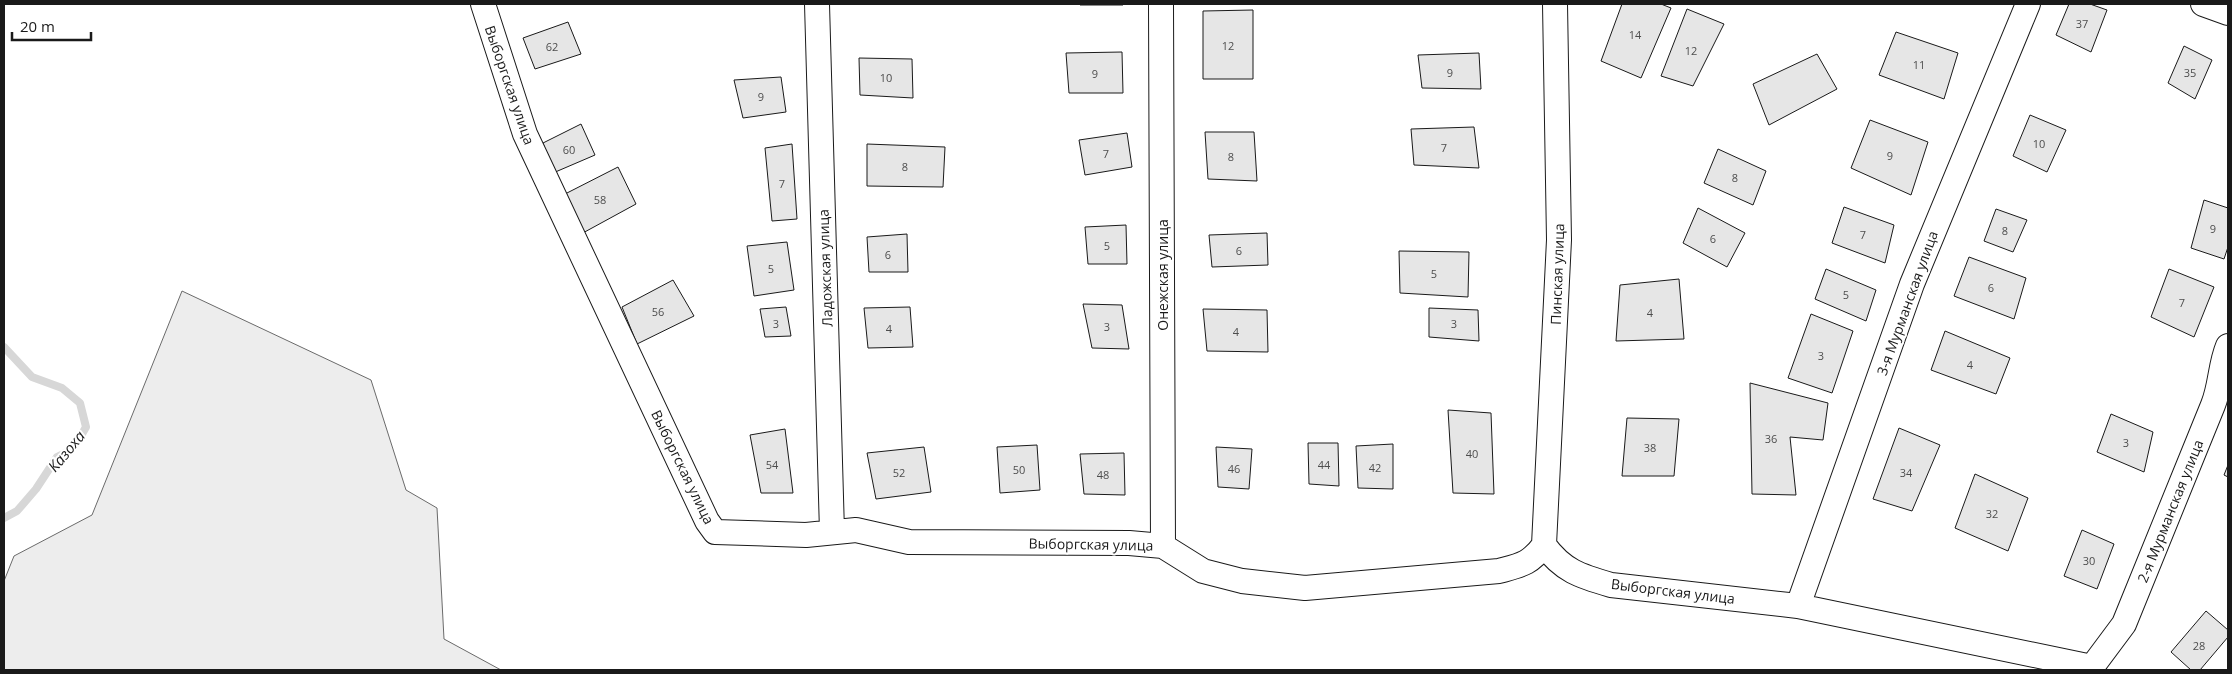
<svg xmlns="http://www.w3.org/2000/svg" width="2232" height="674" viewBox="0 0 2232 674" font-family="'Open Sans',sans-serif">
	<rect width="100%" height="100%" fill="#fff"/>
	<!-- built -->
	<path fill="#ededed" stroke="#6a6a6a" d="M182,291L371,380L406,490L437,508L444,639L501,670H4V581L14,556L92,515Z"/>
	<g fill="none" stroke-linecap="round" stroke-linejoin="round">
		<!-- stream -->
		<path stroke="#d7d7d7" stroke-width="8" d="M4,347L32,377L62,388L80,403L86,427L78,441L69,451L57,457L36,489L17,511L4,518"/>
	</g>
	<!-- building -->
	<path fill="#e6e6e6" stroke="#1a1a1a" d="M1080,4H1123V5H1080Z
		M1622,4H1661L1671,8L1641,78L1601,61Z
		M2069,4H2090L2107,10L2091,52L2056,35Z
		M1687,9L1724,24L1693,86L1661,76Z
		M1253,10V79H1203V11Z
		M568,22L581,54L535,69L523,38Z
		M1896,32L1958,53L1944,99L1879,75Z
		M2184,46L2212,60L2195,99L2168,83Z
		M1122,52L1123,93H1069L1066,53Z
		M1479,53L1481,89L1422,88L1418,55Z
		M1817,54L1837,89L1769,125L1753,84Z
		M859,58L912,59L913,98L860,95Z
		M781,77L786,112L743,118L734,80Z
		M2030,115L2066,130L2047,172L2013,156Z
		M1870,120L1928,142L1911,195L1851,168Z
		M581,124L595,155L553,173L543,143Z
		M1474,127L1479,168L1414,165L1411,129Z
		M1205,132H1254L1257,181L1208,179Z
		M1127,133L1132,167L1085,175L1079,140Z
		M792,144L797,219L772,221L765,148Z
		M867,144L945,147L943,187L867,186Z
		M1718,149L1766,171L1753,205L1704,183Z
		M618,167L636,204L581,234L565,194Z
		M2204,200L2228,208V247L2224,259L2191,248Z
		M1844,207L1894,225L1885,263L1832,243Z
		M1698,208L1745,233L1727,267L1683,243Z
		M1996,209L2027,220L2013,252L1984,241Z
		M1126,225L1127,264H1088L1085,227Z
		M1267,233L1268,265L1212,267L1209,235Z
		M907,234L908,272H869L867,237Z
		M787,242L794,290L754,296L747,246Z
		M1399,251L1469,252L1468,297L1400,293Z
		M1969,257L2026,278L2014,319L1954,296Z
		M1826,269L1876,290L1866,321L1815,299Z
		M2169,269L2214,287L2194,337L2151,317Z
		M1679,279L1684,339L1616,341L1620,285Z
		M673,280L694,316L637,344L622,307Z
		M1083,304L1122,305L1129,349L1092,348Z
		M786,307L791,336L765,337L760,309Z
		M910,307L913,347L868,348L864,308Z
		M1429,308L1478,310L1479,341L1429,337Z
		M1203,309L1267,310L1268,352L1207,351Z
		M1811,314L1853,331L1832,393L1788,378Z
		M1945,331L2010,358L1996,394L1931,370Z
		M1750,383L1828,403L1823,440L1790,437L1796,495L1752,494Z
		M1448,410L1491,413L1494,494L1453,493Z
		M2111,414L2153,432L2144,472L2097,452Z
		M1627,418L1679,419L1674,476H1622Z
		M1899,428L1940,445L1912,511L1873,499Z
		M785,429L793,493H761L750,435Z
		M1308,443H1338L1339,486L1309,484Z
		M1393,444V489L1358,488L1356,446Z
		M1037,445L1040,490L1000,493L997,447Z
		M924,447L931,492L876,499L867,453Z
		M1216,447L1252,449L1249,489L1218,487Z
		M1124,453L1125,495L1084,494L1080,454Z
		M2228,465V477L2224,475Z
		M1975,474L2028,498L2008,551L1955,528Z
		M2082,530L2114,544L2097,589L2064,576Z
		M2206,611L2228,630V637L2200,670H2191L2171,652Z"/>
	<g fill="none" stroke-linecap="round" stroke-linejoin="round">
		<defs>
			<path id="minor" d="M483,4L525,134L707,521L715,532L806,535L856,530L909,542L1129,543L1163,546L1203,571L1242,581L1305,588L1499,571C1521,565 1530,564 1544,545
				M817,4L832,532
				M1161,4L1163,546
				M2203,4L2228,13
				M1544,545C1563,571 1580,576 1611,585L1798,606L2092,667
				M1544,545L1559,240L1555,4
				M1798,606L1912,284L2028,4
				M2092,667L2124,624L2213,405C2221,385 2220,365 2228,346"/>
		</defs>
		<!-- minor casing -->
		<use href="#minor" stroke="#1a1a1a" stroke-width="26"/>
		<!-- minor -->
		<use href="#minor" stroke="#fff" stroke-width="24"/>
	</g>
	<g text-anchor="middle" dominant-baseline="central" stroke-width="4" stroke-linejoin="round" paint-order="stroke">
		<!-- number labels -->
		<g font-size="11" fill="#4d4d4d">
			<text x="2082" y="23">37</text>
			<text x="1635" y="34">14</text>
			<text x="1228" y="45">12</text>
			<text x="552" y="46">62</text>
			<text x="1691" y="50">12</text>
			<text x="1919" y="64">11</text>
			<text x="1450" y="72">9</text>
			<text x="2190" y="72">35</text>
			<text x="1095" y="73">9</text>
			<text x="886" y="77">10</text>
			<text x="761" y="96">9</text>
			<text x="2039" y="143">10</text>
			<text x="1444" y="147">7</text>
			<text x="569" y="149">60</text>
			<text x="1106" y="153">7</text>
			<text x="1890" y="155">9</text>
			<text x="1231" y="156">8</text>
			<text x="905" y="166">8</text>
			<text x="1735" y="177">8</text>
			<text x="782" y="183">7</text>
			<text x="600" y="199">58</text>
			<text x="2213" y="228">9</text>
			<text x="2005" y="230">8</text>
			<text x="1863" y="234">7</text>
			<text x="1713" y="238">6</text>
			<text x="1107" y="245">5</text>
			<text x="1239" y="250">6</text>
			<text x="888" y="254">6</text>
			<text x="771" y="268">5</text>
			<text x="1434" y="273">5</text>
			<text x="1991" y="287">6</text>
			<text x="1846" y="294">5</text>
			<text x="2182" y="302">7</text>
			<text x="658" y="311">56</text>
			<text x="1650" y="312">4</text>
			<text x="776" y="323">3</text>
			<text x="1454" y="323">3</text>
			<text x="1107" y="326">3</text>
			<text x="889" y="328">4</text>
			<text x="1236" y="331">4</text>
			<text x="1821" y="355">3</text>
			<text x="1970" y="364">4</text>
			<text x="1771" y="438">36</text>
			<text x="2126" y="442">3</text>
			<text x="1650" y="447">38</text>
			<text x="1472" y="453">40</text>
			<text x="772" y="464">54</text>
			<text x="1324" y="464">44</text>
			<text x="1375" y="467">42</text>
			<text x="1234" y="468">46</text>
			<text x="1019" y="469">50</text>
			<text x="899" y="472">52</text>
			<text x="1906" y="472">34</text>
			<text x="1103" y="474">48</text>
			<text x="1992" y="513">32</text>
			<text x="2089" y="560">30</text>
			<text x="2199" y="645">28</text>
		</g>
		<!-- street labels -->
		<g font-size="14" fill="#1a1a1a" stroke="#fff">
			<text transform="translate(510 85) rotate(71)">Выборгская улица</text>
			<text transform="translate(825 268) rotate(-92)">Ладожская улица</text>
			<text transform="translate(1557 274) rotate(-88)">Пинская улица</text>
			<text transform="translate(1162 275) rotate(-90)">Онежская улица</text>
			<text transform="translate(1907 303) rotate(-70)">3-я Мурманская улица</text>
			<text transform="translate(683 467) rotate(64)">Выборгская улица</text>
			<text transform="translate(2170 511) rotate(-68)">2-я Мурманская улица</text>
			<text transform="translate(1091 544) rotate(1)">Выборгская улица</text>
			<text transform="translate(1673 591) rotate(7)">Выборгская улица</text>
		</g>
		<!-- water labels -->
		<g font-size="15" font-style="italic" fill="#1a1a1a" stroke="#fff">
			<text transform="translate(66 451) rotate(-50)">Казоха</text>
		</g>
	</g>
	<!-- border -->
	<rect width="2232" height="674" fill="none" stroke="#1a1a1a" stroke-width="10"/>
	<!-- scale -->
	<path d="M12 32v8h79v-8" fill="none" stroke="#1a1a1a" stroke-width="2.5"/>
	<text x="20" y="32" font-size="15" fill="#1a1a1a" stroke="#ffffff" stroke-width="4" paint-order="stroke">20 m</text>
</svg>
